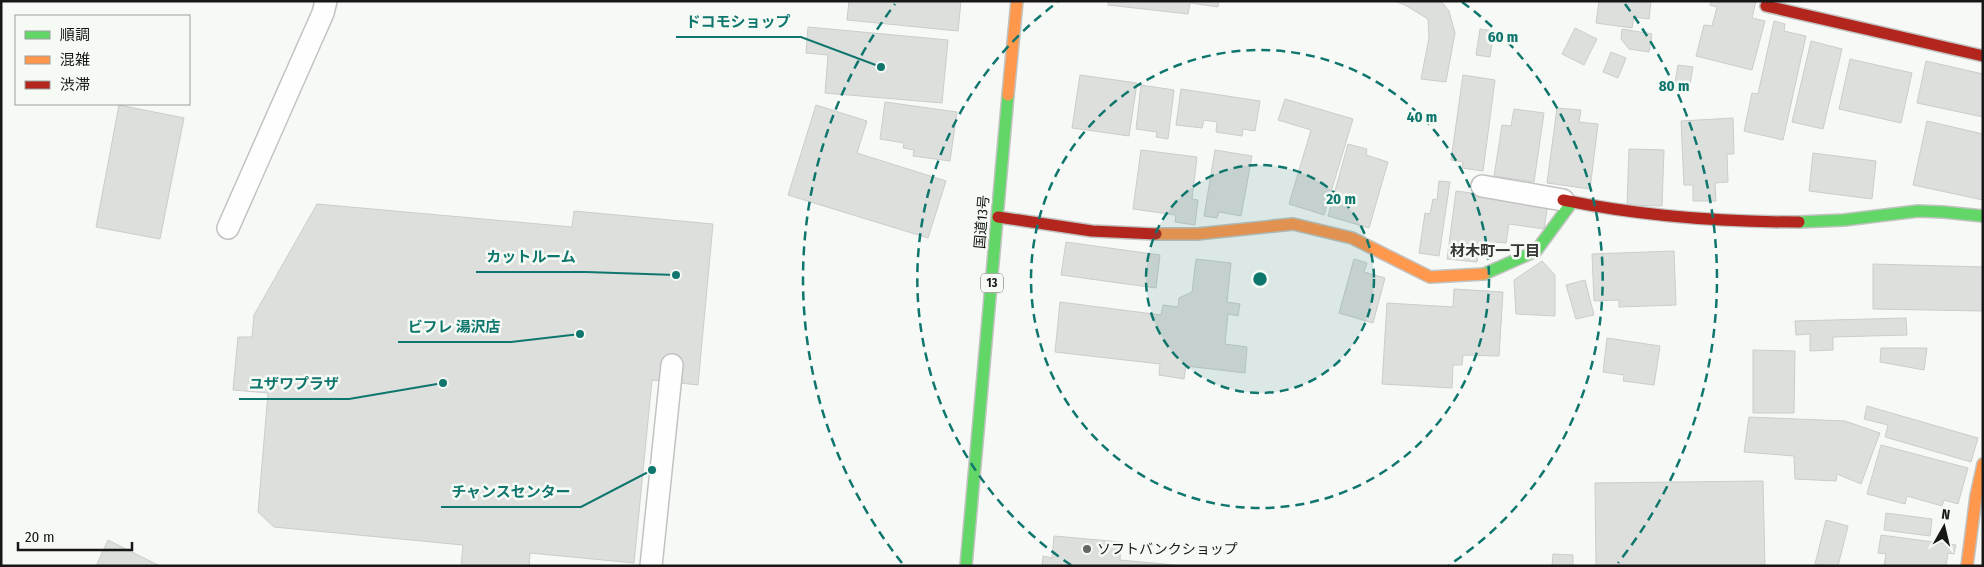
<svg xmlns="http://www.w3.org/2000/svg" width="1984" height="567" viewBox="0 0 1984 567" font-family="'Fira Sans Condensed','Noto Sans JP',sans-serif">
	<rect width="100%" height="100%" fill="#f7f9f6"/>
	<!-- building -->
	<path fill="#dddfdd" stroke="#cbcdcb" d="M849,1H961L958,31L847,20Z
		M1108,1H1219L1218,7L1190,3L1188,14L1108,5Z
		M1394,1H1441L1449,11L1455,33L1446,82L1421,79L1429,38L1428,19L1405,5Z
		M1599,1H1651L1649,19L1634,17L1632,28L1596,23Z
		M1711,1H1756L1752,18L1765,21L1752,70L1696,56L1704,25L1712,26L1717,7L1710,5Z
		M1774,21L1785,24L1784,31L1806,36L1783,140L1744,131L1752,93L1758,94Z
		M808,27L948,40L942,103L825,93L828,55L806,53Z
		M1575,28L1597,39L1584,65L1562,54Z
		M1480,29L1494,31L1490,57L1476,55Z
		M1622,29L1652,34L1649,52L1629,49L1621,39Z
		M1811,41L1842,49L1823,129L1792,122Z
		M1611,52L1626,58L1618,78L1603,72Z
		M1850,59L1912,73L1901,123L1839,109Z
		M1926,61L1983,74V117L1917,103Z
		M1678,65L1693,67L1689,90L1674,88Z
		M1080,75L1137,83L1129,136L1072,128Z
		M1463,75L1495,80L1483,171L1462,168L1463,162L1451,160Z
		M1141,85L1174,90L1168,139L1156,137L1157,132L1136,129Z
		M1181,89L1260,101L1255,131L1243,129L1242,136L1216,132L1217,122L1204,120L1202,128L1176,125Z
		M1285,99L1353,119L1324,215L1289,204L1311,130L1278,120Z
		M885,102L957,112L950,161L913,156L914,150L903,148L904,143L880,139Z
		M119,105L184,118L160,239L96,227Z
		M816,105L867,121L857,153L946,181L928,238L788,195Z
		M1557,108L1581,110L1579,122L1598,124L1590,189L1547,183Z
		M1514,109L1544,113L1534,182L1494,176L1502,125L1511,126Z
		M1733,118L1734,154H1727L1728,182L1715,183L1716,201H1693V185H1684L1681,121Z
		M1927,121L1983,134V200L1913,185Z
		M1348,144L1367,149L1366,155L1388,162L1369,228L1328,216Z
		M1629,149L1664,150L1662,206L1627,205Z
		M1141,150L1197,157L1192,199L1198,200L1195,225L1175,222L1176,215L1133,209Z
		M1215,150L1252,156L1241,216L1219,212L1217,218L1204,216Z
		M1813,153L1876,161L1872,199L1809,191Z
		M1439,181L1450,182L1439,256L1419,253L1425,213L1430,214L1433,199L1437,200Z
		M1456,191L1548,203L1544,229L1509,224L1506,243L1494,242L1492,257L1478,255L1477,262L1447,259Z
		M317,204L572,227L574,211L713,224L698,385L652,380L634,563L530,553L529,566H461L463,545L274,527L258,512L268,393L233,390L238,337H252L254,315Z
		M1066,242L1160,255L1156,288L1061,275Z
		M1674,251L1676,305L1619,307V300L1594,301L1592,254Z
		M1196,259L1231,263L1227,302L1240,304L1238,316L1228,314L1225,344L1247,347L1245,373L1186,366L1184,379L1159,375L1160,364L1055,352L1060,302L1161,315L1163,305L1178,307L1179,298L1192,292Z
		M1354,259L1367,263L1364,272L1385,278L1373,323L1339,313Z
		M1542,261L1555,275V316L1516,314L1514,280Z
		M1873,264L1983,267V311L1873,309Z
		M1585,280L1594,315L1576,319L1566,285Z
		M1454,289L1503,292L1499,356L1463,355L1462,365H1453L1452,388L1382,384L1387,303L1453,307Z
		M1906,318L1907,335L1833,337V350L1810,351V334L1796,335L1795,321Z
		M1607,338L1660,346L1654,385L1623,381L1624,375L1603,372Z
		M1881,348H1927L1924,370L1880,362Z
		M1753,350L1795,351L1794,413H1753Z
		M1867,406L1978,438L1971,462L1885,437L1888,425L1864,419Z
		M1749,417L1845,421L1880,433L1861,484L1837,474L1836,481L1795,479L1794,456L1744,452Z
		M1881,445L1968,468L1958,504L1944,500L1942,506L1907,496L1905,504L1867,494Z
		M1763,481L1765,566H1596L1595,483Z
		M1886,513L1932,519L1930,536L1884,530Z
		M1826,520L1848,526L1838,566L1815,564Z
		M1881,535L1956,545L1954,554L1948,553L1946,566H1884L1886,554L1878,553Z
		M1054,536L1121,542L1120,560L1185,566H1042L1043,556L1052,558Z
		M108,540L160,566H96Z
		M1553,554L1573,555V566H1552Z"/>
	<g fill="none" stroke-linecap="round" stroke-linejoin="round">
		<defs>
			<path id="lane" d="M1482,186L1563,200
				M228,228L323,13L326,1
				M651,566L672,365"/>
			<path id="fast" d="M1799,222L1844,220L1918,211L1943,212L1983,216
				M1484,274L1536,251L1572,202
				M966,566L1008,95"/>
			<path id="slow" d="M1008,95L1017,1
				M1156,234H1197L1293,224L1352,238L1430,277L1484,274
				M1967,566L1976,496L1983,464"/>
			<path id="jam" d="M1766,6L1983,56
				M1563,200C1641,216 1719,222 1799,222
				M998,217L1092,231L1156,234"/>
		</defs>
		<!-- lane casing -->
		<use href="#lane" stroke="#c1c3c1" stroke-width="24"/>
		<!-- fast casing -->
		<use href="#fast" stroke="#c1c3c1" stroke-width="14"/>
		<!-- slow casing -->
		<use href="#slow" stroke="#c1c3c1" stroke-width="14"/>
		<!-- jam casing -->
		<use href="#jam" stroke="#c1c3c1" stroke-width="14"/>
		<!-- lane -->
		<use href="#lane" stroke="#fefefe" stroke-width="21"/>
		<!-- fast -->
		<use href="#fast" stroke="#63d668" stroke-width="11"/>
		<!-- slow -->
		<use href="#slow" stroke="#ff974d" stroke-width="11"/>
		<!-- jam -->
		<use href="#jam" stroke="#b3261e" stroke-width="11"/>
	</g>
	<!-- distance rings -->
	<circle cx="1260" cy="279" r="114" fill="#0f766e" fill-opacity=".12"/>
	<g fill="none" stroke="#0f766e" stroke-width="2.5" stroke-dasharray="9 6">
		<circle cx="1260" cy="279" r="114"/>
		<circle cx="1260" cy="279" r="229"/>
		<path d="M1071 565A343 343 0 0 1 1058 2M1462 2A343 343 0 0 1 1449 565"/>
		<path d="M902 563A457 457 0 0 1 895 4M1625 4A457 457 0 0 1 1618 563"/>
	</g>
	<!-- markers -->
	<circle fill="#656664" stroke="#f6faf5" stroke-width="2" cx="1087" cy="549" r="5"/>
	<g text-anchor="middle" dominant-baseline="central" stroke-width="5" stroke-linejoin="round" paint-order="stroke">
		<!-- shield labels -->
		<rect fill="#f6faf5" stroke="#595b59" stroke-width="1" x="981" y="273.5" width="22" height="19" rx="4"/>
		<g font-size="12" font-weight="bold" fill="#161716">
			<text x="992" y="283">13</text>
		</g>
		<!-- street labels -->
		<g font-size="14" fill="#161716" stroke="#f6faf5">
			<text transform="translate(982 222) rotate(-85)">国道13号</text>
		</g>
		<!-- poi labels -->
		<g font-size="14" fill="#161716" stroke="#f6faf5" text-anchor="start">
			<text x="1097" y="549">ソフトバンクショップ</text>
		</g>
		<!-- neighbourhood labels -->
		<g font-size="15" font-weight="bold" fill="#343734" stroke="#f6faf5">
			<text x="1495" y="251">材木町一丁目</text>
		</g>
	</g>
	<circle cx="1260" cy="279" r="8" fill="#0f766e" stroke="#f6faf5" stroke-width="2.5"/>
	<g font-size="15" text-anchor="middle" font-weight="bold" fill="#0f766e" stroke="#f6faf5" stroke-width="5" stroke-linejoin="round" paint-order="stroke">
		<text x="1503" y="42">60 m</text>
		<text x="1674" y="91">80 m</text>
		<text x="1422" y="122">40 m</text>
		<text x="1341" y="204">20 m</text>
	</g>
	<!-- callouts -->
	<path fill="none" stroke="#0f766e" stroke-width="2" d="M881 67L801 37H676M676 275L586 272H476M580 334L511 342H398M443 383L349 399H239M652 470L581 507H441"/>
	<g fill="#0f766e" stroke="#f6faf5" stroke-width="2">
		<circle cx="881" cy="67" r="5"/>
		<circle cx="676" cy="275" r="5"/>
		<circle cx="580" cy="334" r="5"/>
		<circle cx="443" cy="383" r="5"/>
		<circle cx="652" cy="470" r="5"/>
	</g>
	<g font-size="15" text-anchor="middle" font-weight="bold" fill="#0f766e" stroke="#f6faf5" stroke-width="5" stroke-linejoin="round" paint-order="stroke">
		<text x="738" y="27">ドコモショップ</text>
		<text x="531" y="262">カットルーム</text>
		<text x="454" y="332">ビフレ 湯沢店</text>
		<text x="294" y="389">ユザワプラザ</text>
		<text x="511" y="497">チャンスセンター</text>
	</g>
	<!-- border -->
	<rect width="1984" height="567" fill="none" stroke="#161716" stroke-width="5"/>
	<!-- legend -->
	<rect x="15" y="15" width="175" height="90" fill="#f6faf5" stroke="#9c9f9c"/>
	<rect x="25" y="31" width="25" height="8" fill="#63d668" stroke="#9c9f9c"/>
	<text x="60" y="40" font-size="15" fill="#161716">順調</text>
	<rect x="25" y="56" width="25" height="8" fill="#ff974d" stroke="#9c9f9c"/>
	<text x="60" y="65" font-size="15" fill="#161716">混雑</text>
	<rect x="25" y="81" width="25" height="8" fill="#b3261e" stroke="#9c9f9c"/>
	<text x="60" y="90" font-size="15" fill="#161716">渋滞</text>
	<!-- north arrow -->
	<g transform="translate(1944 527) rotate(8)" stroke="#f6faf5" stroke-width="4" paint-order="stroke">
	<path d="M0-4L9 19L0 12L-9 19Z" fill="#161716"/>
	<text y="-8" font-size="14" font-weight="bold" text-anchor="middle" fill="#161716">N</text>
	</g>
	<!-- scale -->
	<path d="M18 542v8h114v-8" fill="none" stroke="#161716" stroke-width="2.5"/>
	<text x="25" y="542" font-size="15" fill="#161716" stroke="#f6faf5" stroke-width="4" paint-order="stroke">20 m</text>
</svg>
